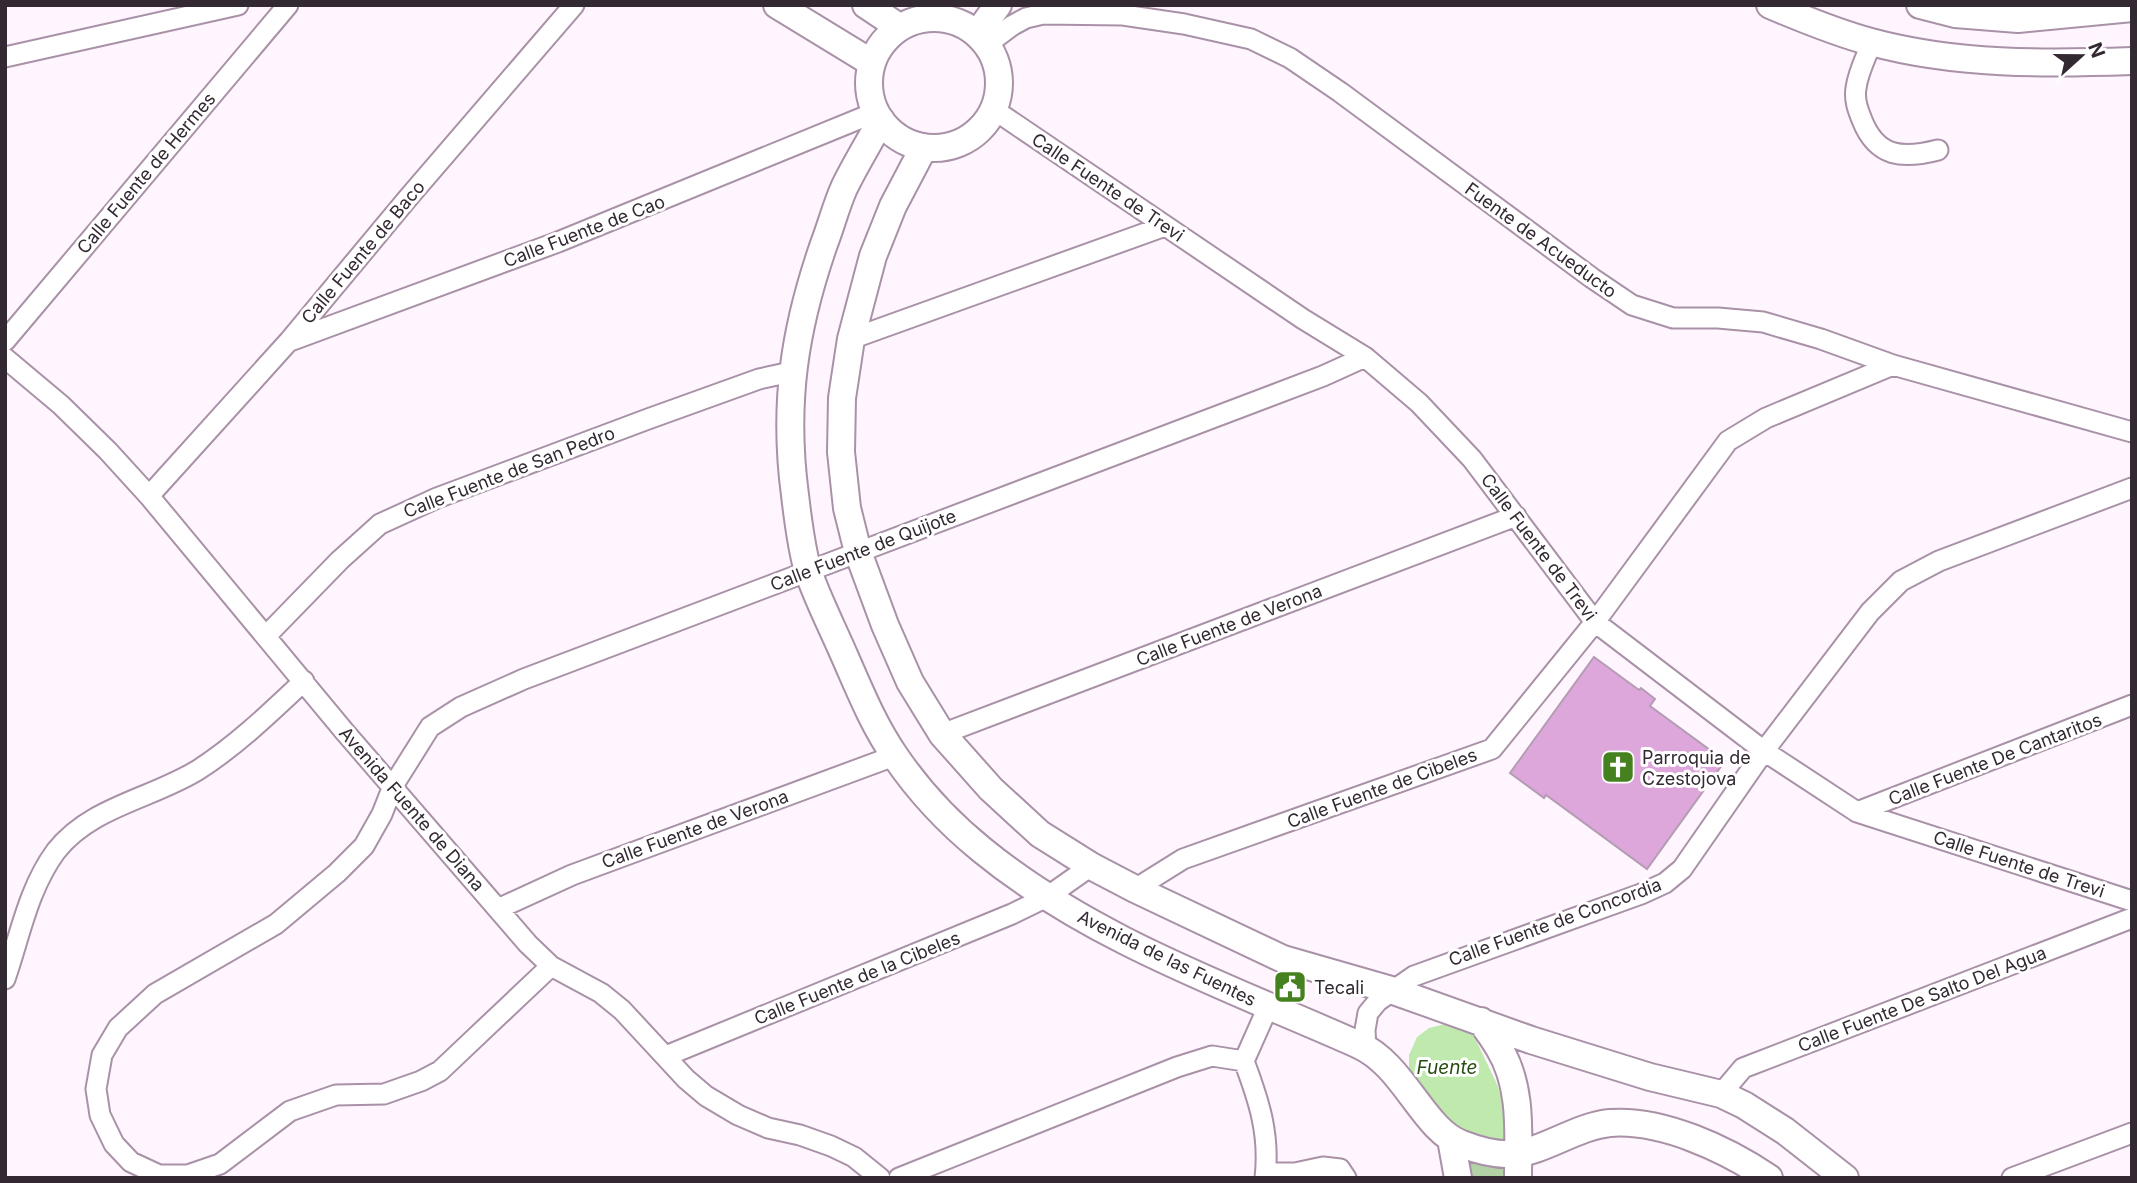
<svg xmlns="http://www.w3.org/2000/svg" width="2137" height="1183" viewBox="0 0 2137 1183" font-family="Inter,sans-serif">
	<rect width="100%" height="100%" fill="#fff5fe"/>
	<!-- green -->
	<path fill="#b3d2a5" d="M1452,1144L1509,1158L1510,1178H1462Z"/>
	<!-- water -->
	<path fill="#c0eaad" d="M1453,1022L1466,1028L1473,1034L1496,1082L1504,1102L1508,1152L1449,1137L1409,1074V1055L1417,1037L1429,1028Z"/>
	<!-- building -->
	<path fill="#dda7db" stroke="#b49cb3" stroke-width="2" d="M1594,657L1639,690L1641,688L1655,699L1650,706L1725,761L1647,869L1546,795L1544,798L1510,773Z
		M1289,977L1298,980L1303,988L1289,998L1284,995L1277,986Z"/>
	<g fill="none" stroke-linecap="round" stroke-linejoin="round">
		<defs>
			<path id="minor" d="M1872,42C1866,57 1858,72 1856,88C1854,100 1858,110 1862,120C1877,158 1903,159 1938,150
				M986,45L1013,25L1026,18L1043,14L1123,15L1184,24L1251,39L1290,58L1340,92L1592,278L1632,305L1673,318H1718L1763,322L1821,339L1893,365L2132,432
				M5,57L238,5
				M993,109L1303,319L1365,357L1419,403L1472,459L1595,622L1764,751L1857,812L2132,901
				M851,339L1165,226
				M5,341L288,5
				M290,341L558,242L876,112
				M5,358L61,405L108,451L149,496L344,731L528,944L551,966L601,993L622,1010L686,1079L706,1096L738,1115L768,1128L800,1135L831,1146L854,1157L880,1178
				M149,496L289,341L408,198L574,5
				M266,636L340,560L380,524L437,498L648,419L759,379L791,372
				M942,734L1516,516
				M1857,812L2132,705
				M1135,889L1183,859L1492,749L1595,622L1728,441L1766,418L1893,365
				M498,909L572,875L894,756
				M551,966L440,1071L421,1081L384,1094L336,1095L290,1111L220,1164L188,1175H159L131,1162L114,1144L100,1115L96,1089L102,1055L118,1028L155,994L276,924L337,873L364,846L382,814L393,786L430,727L461,707L524,679L1323,376L1365,357
				M5,979C20,936 28,889 56,851C92,806 151,799 198,770C237,745 271,712 304,681
				M1366,1048L1365,1030L1368,1013L1378,1001L1414,976L1641,894L1665,883L1682,869L1764,751L1870,612L1901,581L1939,561L2132,488
				M666,1056L1012,914L1047,897L1091,866
				M1721,1094L1743,1068L2132,918
				M1266,1173H1295L1323,1167L1340,1169L1346,1178
				M899,1178L1177,1067L1212,1056L1244,1061
				M1265,1178C1270,1134 1259,1101 1244,1061L1268,1007
				M2012,1178L2132,1133"/>
			<path id="secondary" d="M777,5L872,63
				M866,5L899,27
				M1770,5C1803,19 1837,33 1871,42C1956,65 2045,64 2132,61
				M1920,5L1955,14L2018,19L2132,8
				M869 83a65 65 0 1 1 130 0a65 65 0 1 1-130 0Z
				M977,34L998,5
				M881,120C869,143 855,165 844,188C836,206 831,226 824,244C794,330 783,405 795,495C798,520 801,547 808,571C818,600 833,629 845,657C860,691 874,726 895,756C918,790 950,824 982,850C1092,940 1231,988 1359,1045C1404,1065 1423,1130 1462,1144C1477,1150 1497,1155 1513,1154C1543,1152 1577,1126 1610,1123C1662,1119 1726,1149 1769,1178
				M924,147L893,206L873,256L851,339L842,398L841,452L847,508L858,552L885,625L910,682L942,734L991,789L1040,834L1091,866L1135,889L1283,959L1391,990L1531,1040L1650,1077L1721,1094L1744,1105L1785,1131L1845,1178
				M1481,1021C1487,1030 1494,1039 1499,1048C1523,1087 1518,1135 1518,1178
				M1451,1139L1458,1178"/>
		</defs>
		<!-- minor casing -->
		<use href="#minor" stroke="#a991a8" stroke-width="23"/>
		<!-- secondary casing -->
		<use href="#secondary" stroke="#a991a8" stroke-width="30"/>
		<!-- minor -->
		<use href="#minor" stroke="#fff" stroke-width="19"/>
		<!-- secondary -->
		<use href="#secondary" stroke="#fff" stroke-width="26"/>
	</g>
	<!-- icons -->
	<defs>
		<symbol id="church-square" viewBox="-11 -11 22 22"><rect x="-9" y="-9" width="18" height="18" rx="4" fill="#45821f" stroke="#fff"/><path d="M-1.2-6h2.4v3.5h3.3v2.4h-3.3V6h-2.4V-.1h-3.3v-2.4h3.3Z" fill="#fff"/></symbol>
		<symbol id="civic-square" viewBox="-11 -11 22 22"><rect x="-9" y="-9" width="18" height="18" rx="4" fill="#45821f" stroke="#fff"/><path d="M-.6-6.5H3V-4.5H.6V-3L4-1V1h2V6H-6V1h2V-1L-.6-3ZM-1.2 2.5V6h2.4V2.5Z" fill="#fff"/></symbol>
	</defs>
	<g fill-rule="evenodd">
		<use href="#church-square" x="1599" y="748" width="38" height="38"/>
		<use href="#civic-square" x="1271" y="968" width="38" height="38"/>
	</g>
	<g text-anchor="middle" dominant-baseline="central" stroke-width="6" stroke-linejoin="round" paint-order="stroke">
		<!-- street labels -->
		<g font-size="18" fill="#332932" stroke="#fff">
			<text transform="translate(146 173) rotate(-50)">Calle Fuente de Hermes</text>
			<text transform="translate(1108 187) rotate(34)">Calle Fuente de Trevi</text>
			<text transform="translate(584 231) rotate(-21)">Calle Fuente de Cao</text>
			<text transform="translate(1541 240) rotate(36)">Fuente de Acueducto</text>
			<text transform="translate(363 252) rotate(-50)">Calle Fuente de Baco</text>
			<text transform="translate(509 472) rotate(-21)">Calle Fuente de San Pedro</text>
			<text transform="translate(1539 547) rotate(53)">Calle Fuente de Trevi</text>
			<text transform="translate(863 550) rotate(-21)">Calle Fuente de Quijote</text>
			<text transform="translate(1229 625) rotate(-21)">Calle Fuente de Verona</text>
			<text transform="translate(1995 759) rotate(-21)">Calle Fuente De Cantaritos</text>
			<text transform="translate(1382 788) rotate(-20)">Calle Fuente de Cibeles</text>
			<text transform="translate(412 809) rotate(49)">Avenida Fuente de Diana</text>
			<text transform="translate(695 829) rotate(-20)">Calle Fuente de Verona</text>
			<text transform="translate(2019 864) rotate(18)">Calle Fuente de Trevi</text>
			<text transform="translate(1555 922) rotate(-20)">Calle Fuente de Concordia</text>
			<text transform="translate(1167 958) rotate(26)">Avenida de las Fuentes</text>
			<text transform="translate(857 978) rotate(-22)">Calle Fuente de la Cibeles</text>
			<text transform="translate(1922 999) rotate(-21)">Calle Fuente De Salto Del Agua</text>
		</g>
		<!-- poi labels -->
		<g font-size="18" fill="#332932" stroke="#fff" text-anchor="start">
			<text x="1642" y="757">Parroquia de<tspan x="1642" dy="21">Czestojova</tspan></text>
			<text x="1314" y="987">Tecali</text>
		</g>
		<!-- water labels -->
		<g font-size="19" font-style="italic" fill="#274c10" stroke="#fff">
			<text x="1447" y="1067">Fuente</text>
		</g>
	</g>
	<!-- border -->
	<rect width="2137" height="1183" fill="none" stroke="#332932" stroke-width="14"/>
	<!-- north arrow -->
	<g transform="translate(2081 56) rotate(69)" stroke="#ffffff" stroke-width="5" paint-order="stroke">
	<path d="M0-5L12 26L0 18L-12 26Z" fill="#332932"/>
	<text y="-10" font-size="19" font-weight="bold" text-anchor="middle" fill="#332932">N</text>
	</g>
</svg>
